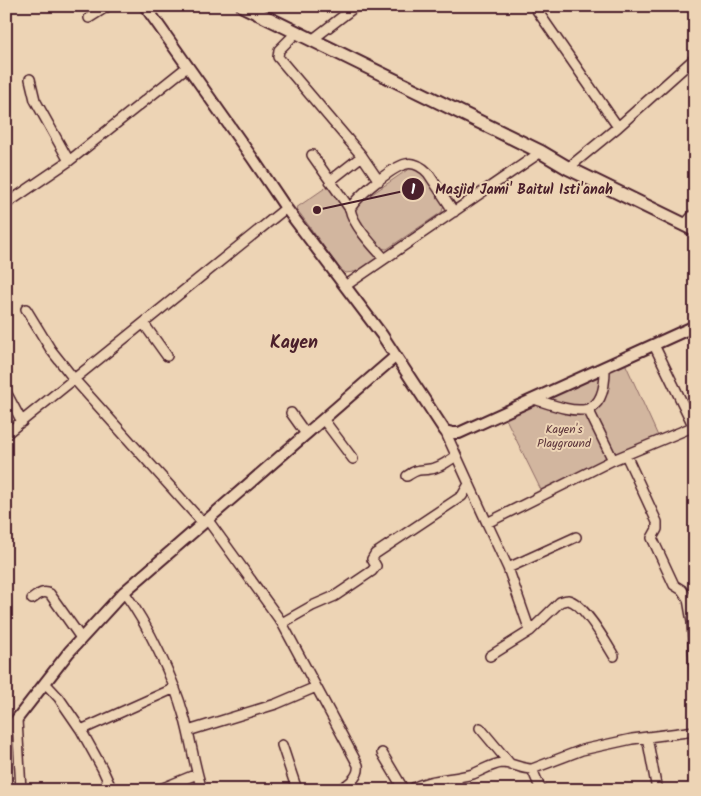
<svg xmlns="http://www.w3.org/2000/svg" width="701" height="796" viewBox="0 0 701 796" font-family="Kalam,sans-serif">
	<rect width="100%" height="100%" fill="#edd4b5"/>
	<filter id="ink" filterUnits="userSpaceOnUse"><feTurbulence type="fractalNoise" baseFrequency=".02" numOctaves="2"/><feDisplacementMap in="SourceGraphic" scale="10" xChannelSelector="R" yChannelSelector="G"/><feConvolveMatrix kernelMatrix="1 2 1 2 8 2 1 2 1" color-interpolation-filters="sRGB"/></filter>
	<g filter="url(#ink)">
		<!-- green -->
		<path fill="#d2b69f" stroke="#8e6a65" d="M413,166L420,169L444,204L442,212L387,249L379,248L354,211L356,205Z
			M328,186L377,257C371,268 357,272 346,273L340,269L296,208Z
			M625,363L658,436L542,492L505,417Z"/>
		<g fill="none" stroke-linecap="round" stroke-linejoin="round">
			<defs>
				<path id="minor" d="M534,6L618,127
					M89,18L108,6
					M297,32L279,50L278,57L362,156L330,181
					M312,40L356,6
					M30,79L35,100L69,161
					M312,155L350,209
					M362,156L379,181
					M568,168L618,127L695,58
					M6,204L69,161L187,67
					M684,225L695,213
					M384,258C373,246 353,225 350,209C357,196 392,167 406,164C415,162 422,167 428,173L454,212
					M345,286L541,152
					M26,309L51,350L74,379L203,523
					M144,324L167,356
					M654,345L695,429
					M6,392L22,422
					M534,399C574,412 606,425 605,367
					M588,409L613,460
					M291,413L306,434
					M323,419L353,459
					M445,431L487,523L613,460L695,426
					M6,434L286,208
					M626,455L657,522V529L652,538L654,542L674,585L682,590L688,599L692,622L695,681
					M407,476C419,468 418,471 430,469C440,468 448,461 456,456
					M207,519L282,623L312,606L335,596L372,571L376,566L372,559L375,554L462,496L469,484
					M487,523L508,568L530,631
					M508,568L576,537
					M124,592C148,625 173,677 184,716C191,740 194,765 202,790
					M32,599C38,595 43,590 50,594L81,638
					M282,623L358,765C360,777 348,785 338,790
					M490,656L530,631L560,602C563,601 566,600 568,600C583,602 607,644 614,656
					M45,683L59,698L81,730
					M17,720L21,790
					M480,728L511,765
					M188,731L276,704L316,687
					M647,737L657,790
					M282,745L297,790
					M382,753L404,790
					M532,769L541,790
					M455,779L461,790
					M112,790L102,768L81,730L175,688
					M158,790L197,774
					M410,790C429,778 452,780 473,774C483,770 492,764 502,763C512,763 522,769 532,769L582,750L632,739L695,731"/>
				<path id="tertiary" d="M145,6L253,159L286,208L382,335L445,431L453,433H459L695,326
					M6,733L69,652L124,592L396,356"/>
				<path id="primary" d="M243,6L541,152L568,168L695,230"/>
			</defs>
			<!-- minor casing -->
			<use href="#minor" stroke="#4a1f2b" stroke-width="12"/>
			<!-- tertiary casing -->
			<use href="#tertiary" stroke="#4a1f2b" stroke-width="14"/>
			<!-- primary casing -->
			<use href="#primary" stroke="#4a1f2b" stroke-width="16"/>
			<!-- minor -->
			<use href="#minor" stroke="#edd4b5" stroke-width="9"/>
			<!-- tertiary -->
			<use href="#tertiary" stroke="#edd4b5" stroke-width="10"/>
			<!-- primary -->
			<use href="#primary" stroke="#edd4b5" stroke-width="12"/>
		</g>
	</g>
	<g text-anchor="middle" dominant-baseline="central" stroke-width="4" stroke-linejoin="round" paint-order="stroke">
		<!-- park labels -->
		<g font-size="12" fill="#5e363c" stroke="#edd4b5">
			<text x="564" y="429">Kayen's<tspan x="564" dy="14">Playground</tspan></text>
		</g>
		<!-- district labels -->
		<g font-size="18" font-weight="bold" fill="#4a1f2b" stroke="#edd4b5">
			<text x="294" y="343">Kayen</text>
		</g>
	</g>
	<!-- callouts -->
	<path fill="none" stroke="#4a1f2b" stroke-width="2" d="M317 210L413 189"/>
	<g fill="#4a1f2b" stroke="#edd4b5" stroke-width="2">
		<circle cx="317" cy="210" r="5"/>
		<circle cx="413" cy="189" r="12"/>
	</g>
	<g font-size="15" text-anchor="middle" font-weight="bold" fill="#fff">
		<text x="413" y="194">1</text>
	</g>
	<g font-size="14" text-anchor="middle" font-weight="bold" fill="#4a1f2b" stroke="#edd4b5" stroke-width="4" stroke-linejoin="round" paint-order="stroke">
		<text x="524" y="194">Masjid Jami' Baitul Isti'anah</text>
	</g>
	<!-- margin -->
	<rect width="701" height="796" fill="none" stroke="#edd4b5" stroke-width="25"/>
	<rect x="12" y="12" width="676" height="771" fill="none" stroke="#4a1f2b" stroke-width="2" filter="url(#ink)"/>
</svg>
